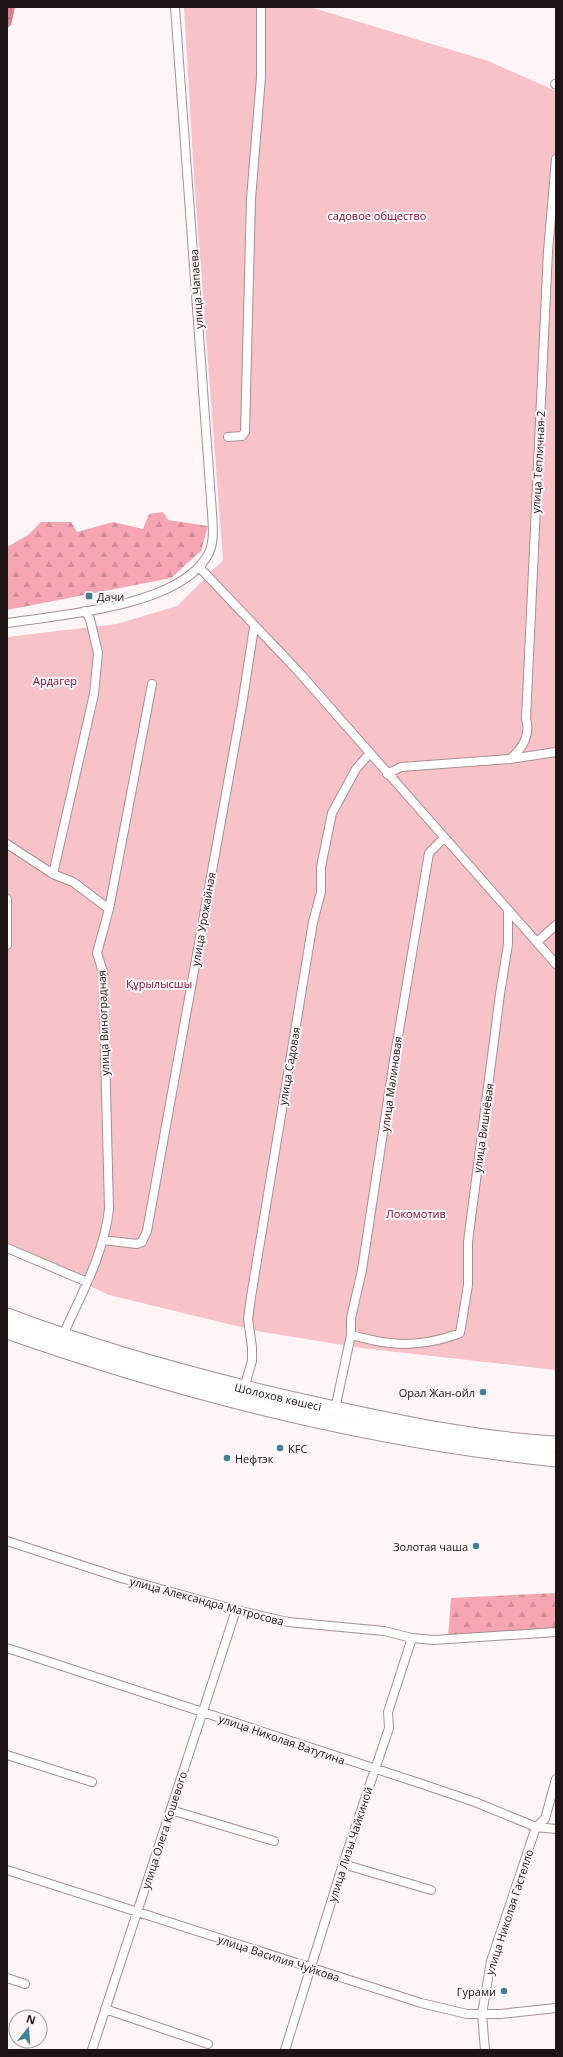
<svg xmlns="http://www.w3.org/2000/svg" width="563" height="2057" viewBox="0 0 563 2057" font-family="'Open Sans',sans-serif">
	<defs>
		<pattern id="forest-firs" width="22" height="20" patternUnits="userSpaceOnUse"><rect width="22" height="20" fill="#f5a6b2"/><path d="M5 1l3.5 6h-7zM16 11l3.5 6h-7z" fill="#d28e98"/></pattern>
		<pattern id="water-ripples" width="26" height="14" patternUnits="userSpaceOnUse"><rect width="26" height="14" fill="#dc7e8e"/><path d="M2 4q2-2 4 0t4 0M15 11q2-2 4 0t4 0" fill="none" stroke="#b26673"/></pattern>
	</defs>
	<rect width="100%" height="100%" fill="#fff4f6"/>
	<!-- forest -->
	<path fill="url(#forest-firs)" d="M163,512L168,520L208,526L201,551L171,578L7,610V547L28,535L41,522H71L77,532L113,522L143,529L149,514Z
		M556,1593V1636L448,1639L451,1598Z"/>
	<!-- garden -->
	<path fill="#f8c2c9" d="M184,7H310L488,61L556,91V1370L361,1348L257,1331L109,1295L7,1247V637L117,624L177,606L223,560L194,177Z"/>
	<!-- water -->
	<path fill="url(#water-ripples)" d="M7,7H15L11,25L7,28Z"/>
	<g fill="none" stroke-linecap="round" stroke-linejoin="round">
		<defs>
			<path id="street" d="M555,84L556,85
				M228,437L242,436L245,432L251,199L261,77V7
				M199,567L297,670L556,964
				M7,623C60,615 175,607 206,558C215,545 213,528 212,513L175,7
				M510,759C522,749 531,735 526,719L548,251L556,159
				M387,774L401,767L510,759L556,752
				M7,844L53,874L73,882L109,909
				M53,874L94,694L98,653L90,619L85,611
				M7,899V945
				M537,942L556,925
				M103,1240L137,1244L142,1242L147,1231L242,705L254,627
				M7,1248L87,1282
				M63,1335C81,1295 104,1254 109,1209L103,972L97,953L109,909L152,684
				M351,1335C364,1338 378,1342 391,1343C413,1346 440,1341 460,1333L468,1285V1242L500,994L508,944V910
				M244,1388L252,1361V1347L248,1319L251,1297L313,922L321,892V867L332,813L356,769L369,754
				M335,1409L351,1335V1318L362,1270L395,1054L429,853L444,838
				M7,1541L121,1578L236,1610L288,1622L384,1631L412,1638L434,1640L556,1632
				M7,1648L416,1782L475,1802L536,1827L556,1829
				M7,1755L92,1782
				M171,1810L274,1841
				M343,1864L431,1890
				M7,1870L421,2003L467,2014H500L556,2008
				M7,1978L25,1984
				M105,2009L208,2044
				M92,2050L236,1610
				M285,2050L343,1864L389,1728L388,1712L412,1638
				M485,2050L482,2014L491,1961L536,1827L545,1819L556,1779"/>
			<g id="highway">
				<path id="s1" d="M7,1316C114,1356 224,1385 335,1409C408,1425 482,1440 556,1444"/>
				<path d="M7,1331C184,1393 369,1440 556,1459"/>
			</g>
		</defs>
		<!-- street casing -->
		<use href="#street" stroke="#a68f91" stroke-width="10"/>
		<!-- highway casing -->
		<use href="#highway" stroke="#a68f91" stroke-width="17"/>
		<!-- street -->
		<use href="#street" stroke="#fff" stroke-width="8"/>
		<!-- highway -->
		<use href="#highway" stroke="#fff" stroke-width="15"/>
	</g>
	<!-- markers -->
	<g fill="#407f93" stroke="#fff4f6" stroke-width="1.5">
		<rect x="85" y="592" width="8" height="8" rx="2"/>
		<circle cx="483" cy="1392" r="4"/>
		<circle cx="280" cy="1448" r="4"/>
		<circle cx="227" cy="1458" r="4"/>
		<circle cx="476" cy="1546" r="4"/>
		<circle cx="504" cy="1991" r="4"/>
	</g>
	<g text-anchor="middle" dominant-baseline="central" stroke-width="4" stroke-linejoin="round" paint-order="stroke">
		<!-- park labels -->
		<g font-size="11" fill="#861437" stroke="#fff4f6">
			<text x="377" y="215">садовое общество</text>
			<text x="55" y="680">Ардагер</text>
			<text x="159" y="983">Құрылысшы</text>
			<text x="416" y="1213">Локомотив</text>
		</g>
		<!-- street labels -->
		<g font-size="11" fill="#1d1415" stroke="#fff4f6">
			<text transform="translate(196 289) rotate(-94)">улица Чапаева</text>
			<text transform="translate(538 462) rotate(-87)">улица Тепличная-2</text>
			<text transform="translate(203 919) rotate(-80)">улица Урожайная</text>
			<text transform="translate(103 1023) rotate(-92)">улица Виноградная</text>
			<text transform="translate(289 1066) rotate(-80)">улица Садовая</text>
			<text transform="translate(391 1084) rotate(-82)">улица Малиновая</text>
			<text transform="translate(483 1128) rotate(-82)">улица Вишнёвая</text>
			<text stroke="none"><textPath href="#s1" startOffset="283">Шолохов көшесі</textPath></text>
			<text transform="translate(207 1601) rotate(15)">улица Александра Матросова</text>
			<text transform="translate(282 1739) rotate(19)">улица Николая Ватутина</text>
			<text transform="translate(164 1830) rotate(-72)">улица Олега Кошевого</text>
			<text transform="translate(350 1844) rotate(-72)">улица Лизы Чайкиной</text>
			<text transform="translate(509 1912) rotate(-72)">улица Николая Гастелло</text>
			<text transform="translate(279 1958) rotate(18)">улица Василия Чуйкова</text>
		</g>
		<!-- poi labels -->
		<g font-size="11" fill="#1d1415" stroke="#fff4f6" text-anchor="start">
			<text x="97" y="596">Дачи</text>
			<text x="475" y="1392" text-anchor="end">Орал Жан-ойл</text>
			<text x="288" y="1448">KFC</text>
			<text x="235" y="1458">Нефтэк</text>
			<text x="468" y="1546" text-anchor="end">Золотая чаша</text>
			<text x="496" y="1991" text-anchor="end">Гурами</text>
		</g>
	</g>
	<!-- border -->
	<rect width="563" height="2057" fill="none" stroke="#1d1415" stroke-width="16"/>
	<!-- north arrow -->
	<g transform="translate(28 2029) rotate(17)"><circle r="19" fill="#fff4f6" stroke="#a59a9c"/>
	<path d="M0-3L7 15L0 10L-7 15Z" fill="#407f93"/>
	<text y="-6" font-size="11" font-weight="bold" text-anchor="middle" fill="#1d1415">N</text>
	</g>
</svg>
